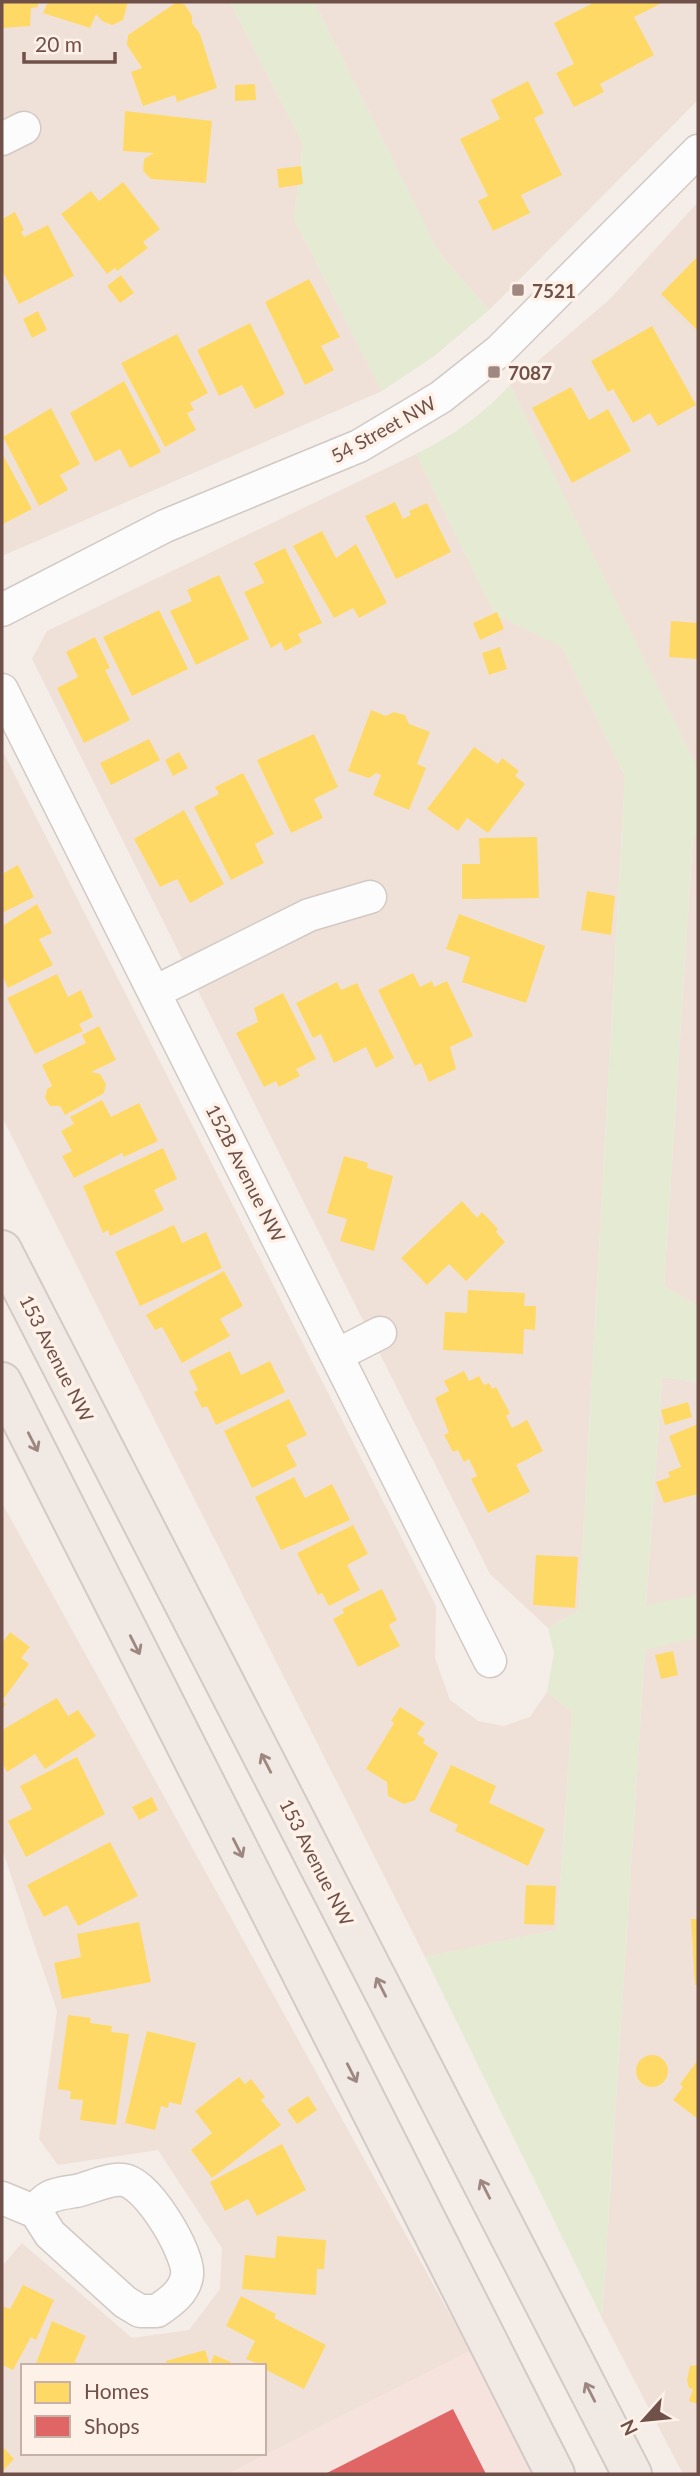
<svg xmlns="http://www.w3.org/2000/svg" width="700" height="2476" viewBox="0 0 700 2476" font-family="Lato,sans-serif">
	<rect width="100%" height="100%" fill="#f4ede8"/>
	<!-- residential -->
	<path fill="#f0e1d8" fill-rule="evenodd" d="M2,2H230L303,144L294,219L382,391L2,556Z
		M314,2H698V100L489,310L439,253Z
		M698,202V769L697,770L510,385L610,299Z
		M416,454L495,614L562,647L625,776L579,1610L548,1628L490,1574L32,659L47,631Z
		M2,750L436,1606L435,1658L450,1700L478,1721L504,1726L530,1717L547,1692L572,1712L557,1930L425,1957L2,1117Z
		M698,833V1306L664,1286L693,836Z
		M662,1377L698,1382V1595L646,1606Z
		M2,1503L470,2351L228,2474H2V2266L22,2243L132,2338L189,2330L220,2289L222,2248L158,2150L58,2165L39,2139L57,2011L2,1849ZM23,2366H264V2453H23Z
		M698,1637V2474H683L602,2318L645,1649Z"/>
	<!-- commercial -->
	<path fill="#f7e3de" d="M470,2351L533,2474H228Z"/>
	<!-- green -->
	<path fill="#e5ead3" d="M230,2H314L439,253L489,310L433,357L382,391L294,219L303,144Z
		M510,385L698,769V833L693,837L664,1286L698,1306V1382L662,1377L646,1605L698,1595V1637L645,1650L602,2318L425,1957L557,1930L572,1712L547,1692L554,1653L548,1628L579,1610L625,776L562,647L495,614L416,454C453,436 482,415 510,385Z"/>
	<!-- homes -->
	<path fill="#ffd966" d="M2,2H38V7L31,8L30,26L2,28Z
		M48,2H128L123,20L112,25L102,21L96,14L90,28L43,13Z
		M177,2L185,5L192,16V23L200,34L217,88L177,102L175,95L143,106L131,72L142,68L127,45L128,35Z
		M595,2H664L634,17L654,55L600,84L604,92L574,107L556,73L574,64L554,23Z
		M528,81L544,113L534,118L562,175L521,195L530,213L493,231L478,201L488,196L460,139L500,119L491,100Z
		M255,84L256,100L235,101V85Z
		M125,111L212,121L206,183L151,179L143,171L144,159L154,153L123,151Z
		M301,166L303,184L279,188L277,169Z
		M123,182L160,229L143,242L148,248L117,271L115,268L107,274L61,214L91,191L99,201Z
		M15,212L24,230L21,232L24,237L48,225L74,276L19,304L2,270V219Z
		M698,256V331L661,294Z
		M121,275L134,293L120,303L107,286Z
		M309,279L340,337L321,346L334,370L305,385L265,302Z
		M38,311L47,330L32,338L23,319Z
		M250,323L285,394L255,409L242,385L219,396L197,350Z
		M652,326L696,405L658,426L650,413L633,423L613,389L608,392L591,361Z
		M177,334L208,393L190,403L194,410L187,413L196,430L165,447L121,363Z
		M124,381L161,452L130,468L120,449L95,462L70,413Z
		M571,387L589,420L608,409L631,451L572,483L532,408Z
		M51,408L80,464L60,475L68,490L39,506L3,437Z
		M2,453L32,509L3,524L2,522Z
		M395,502L403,519L411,515L409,511L427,503L451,552L396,579L365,516Z
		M322,531L336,558L356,544L387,603L359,618L353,608L334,618L293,546Z
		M285,548L322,623L298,634L302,642L285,651L281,642L271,648L244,592L264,583L254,563Z
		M219,575L249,639L196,665L170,611L192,601L187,590Z
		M159,610L188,669L132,696L103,637Z
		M497,612L504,629L480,640L473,623Z
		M671,621L698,623V659L669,657Z
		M95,637L110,668L105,670L130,720L84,743L57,688L78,677L66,652Z
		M500,647L507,669L489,675L482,653Z
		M371,710L386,716L394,712L405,715L409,724L430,732L417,764L426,768L409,810L373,795L381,775L376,773L369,778L348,771Z
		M314,734L338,787L314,799L323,818L291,833L257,760Z
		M149,739L160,760L111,785L100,763Z
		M474,747L498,764L502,758L519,771L515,776L525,784L488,833L467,818L458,831L427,809Z
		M179,752L188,768L173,776L165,760Z
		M243,773L274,834L255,844L264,863L231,880L194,807L219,794L215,787Z
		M184,810L224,884L190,903L177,879L160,887L134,839Z
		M537,837L539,898L462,899V864H480L479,838Z
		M18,865L34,897L2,913V874Z
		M587,891L615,896L611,935L581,930Z
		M37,904L52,933L39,939L53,965L8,988L2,975V926Z
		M459,914L545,946L526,1003L462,982L470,957L446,949Z
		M413,973L420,987L432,981L434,987L447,981L473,1036L450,1047L456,1069L429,1082L421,1063L415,1066L378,990Z
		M57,974L68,997L81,990L93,1017L79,1024L83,1031L35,1054L7,998Z
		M337,982L341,990L357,983L394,1058L376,1068L366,1047L334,1063L321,1034L313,1038L296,1003Z
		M283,993L316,1059L296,1069L300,1076L279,1087L276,1081L264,1087L236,1033L258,1022L254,1008Z
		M99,1026L116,1060L91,1072L100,1074L106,1084L104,1093L65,1115L60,1106H50L45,1098L47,1089L52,1086L42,1065L86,1043L82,1035Z
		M102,1100L111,1117L139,1103L158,1141L124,1157L122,1153L74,1178L62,1156L72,1151L61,1131L74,1124L70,1117Z
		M163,1148L177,1179L154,1190L164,1210L110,1236L108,1230L103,1233L83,1186Z
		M344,1156L368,1163L367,1168L393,1176L374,1251L340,1241L347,1219L327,1213Z
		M462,1201L477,1218L482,1212L498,1229L496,1232L505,1242L466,1281L449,1264L427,1285L401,1258Z
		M174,1225L182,1243L206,1232L222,1268L140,1306L115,1252Z
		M224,1271L243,1306L220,1319L230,1336L182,1363L162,1327L155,1330L146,1315Z
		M468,1290L525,1293L524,1306H536L535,1330L524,1329L523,1354L443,1350L445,1312L467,1313Z
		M230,1351L241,1375L270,1361L285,1392L216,1425L207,1406L202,1408L194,1392L198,1390L189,1371Z
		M464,1371L469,1381L479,1376L484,1385L489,1383L492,1389L496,1387L510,1413L506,1416L512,1428L527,1420L543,1451L516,1465L530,1492L488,1513L471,1479L477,1476L469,1459L464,1462L458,1450L453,1452L444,1435L449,1433L435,1398L449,1391L444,1381Z
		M289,1399L307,1435L286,1445L297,1466L252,1488L224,1431Z
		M688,1402L692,1417L665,1425L661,1410Z
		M698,1424V1494L664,1503L656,1482L670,1477L668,1472L681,1467L669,1436Z
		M294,1477L305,1498L332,1484L350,1520L281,1550L255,1497Z
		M353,1525L368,1554L347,1565L360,1590L329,1606L322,1593L318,1595L297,1553Z
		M536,1555L578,1557L575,1608L533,1605Z
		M382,1589L397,1620L389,1625L400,1646L358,1667L333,1619L344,1613L342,1609Z
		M10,1632L30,1647L21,1658L29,1664L2,1701L6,1704L2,1710V1643Z
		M673,1651L678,1675L661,1679L655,1655Z
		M57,1698L68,1716L78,1710L96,1736L45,1769L35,1754L7,1772L2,1763V1730Z
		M400,1707L425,1723L417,1734L425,1739L423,1743L438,1753L415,1800L404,1804L388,1796L387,1782L366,1769L394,1723L391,1721Z
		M77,1757L105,1814L26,1857L8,1821L32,1809L20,1786Z
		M451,1765L496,1786L489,1803L545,1829L528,1866L455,1831L458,1825L429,1811Z
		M152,1797L158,1810L139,1820L132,1807Z
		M110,1842L138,1896L78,1926L67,1905L44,1917L27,1885Z
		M526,1885L556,1886L554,1925L524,1924Z
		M691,1919H698V1985H695Z
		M139,1922L151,1982L62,1999L54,1963L81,1957L77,1934Z
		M68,2015L91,2018L90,2023L112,2026L111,2032L129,2034L116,2125L80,2120L83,2100L70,2099L71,2091L58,2089Z
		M147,2031L196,2043L181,2105L169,2102L168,2108L161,2106L155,2130L125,2123Z
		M636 2071a16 16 0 1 1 32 0a16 16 0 1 1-32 0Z
		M698,2060V2119L673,2100L683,2087L680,2084Z
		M239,2077L245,2084L251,2079L265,2097L261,2100L281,2125L212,2178L191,2150L212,2133L195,2111Z
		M308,2096L317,2110L297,2124L287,2110Z
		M282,2144L306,2190L257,2216L248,2199L225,2211L210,2182Z
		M277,2236L326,2240L324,2269H317L316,2295L242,2289L245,2255L275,2258Z
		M23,2285L54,2300L36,2340L31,2337L13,2370L2,2365V2306L10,2309Z
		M241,2296L276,2314L274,2318L326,2345L304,2389L264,2369V2366L246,2359L255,2341L226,2326Z
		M52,2321L86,2336L75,2361L80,2366H35Z
		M205,2350L210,2365L214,2355L231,2362L229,2366H167L166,2361Z
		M698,2365V2404L689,2401L693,2389L689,2388L687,2380L690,2366Z
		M2,2446L14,2459L2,2472Z"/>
	<!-- shops -->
	<path fill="#e06666" d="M453,2409L486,2474H325Z"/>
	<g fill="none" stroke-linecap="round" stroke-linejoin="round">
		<defs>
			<path id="minor" d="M2,139L24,128
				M2,610L165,526L359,446L441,397L499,351L698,151
				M2,690L490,1661
				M155,992L309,915L370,897
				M337,1355L380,1333
				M2,2198L36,2212L50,2234L125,2302L140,2311H157C170,2302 185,2292 187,2275C190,2254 147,2182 123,2180C109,2178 90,2188 76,2191C57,2194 45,2194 36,2212"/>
			<path id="major" d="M2,1250L632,2474
				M2,1382L555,2474"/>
		</defs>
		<!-- minor casing -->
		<use href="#minor" stroke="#d2c9c5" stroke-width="35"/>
		<!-- major casing -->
		<use href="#major" stroke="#d3c9c5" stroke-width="42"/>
		<!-- minor -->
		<use href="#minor" stroke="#fdfcfc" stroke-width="32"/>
		<!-- major -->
		<use href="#major" stroke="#f1eae4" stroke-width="38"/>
	</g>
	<!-- one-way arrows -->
	<defs><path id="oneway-shaft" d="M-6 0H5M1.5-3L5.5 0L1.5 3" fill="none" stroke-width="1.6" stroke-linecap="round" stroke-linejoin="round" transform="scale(1.75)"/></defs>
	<g stroke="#9d8780">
		<use href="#oneway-shaft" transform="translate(33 1442) rotate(63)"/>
		<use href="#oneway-shaft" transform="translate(135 1645) rotate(63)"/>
		<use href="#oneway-shaft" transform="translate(266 1763) rotate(-117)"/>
		<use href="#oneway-shaft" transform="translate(238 1848) rotate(63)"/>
		<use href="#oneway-shaft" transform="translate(381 1987) rotate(-117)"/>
		<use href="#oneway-shaft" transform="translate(352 2073) rotate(63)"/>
		<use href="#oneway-shaft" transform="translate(485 2189) rotate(-117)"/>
		<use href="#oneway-shaft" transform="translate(590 2392) rotate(-117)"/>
	</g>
	<!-- markers -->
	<g fill="#9e8881" stroke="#fef1e7" stroke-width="2.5">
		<rect x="511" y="283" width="14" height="14" rx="3.5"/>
		<rect x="487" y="365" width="14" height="14" rx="3.5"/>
	</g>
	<g text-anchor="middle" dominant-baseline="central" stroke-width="7" stroke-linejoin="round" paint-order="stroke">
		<!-- poi labels -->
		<g font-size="19" font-weight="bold" fill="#70514a" stroke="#fef1e7" text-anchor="start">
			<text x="532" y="290">7521</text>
			<text x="508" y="372">7087</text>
		</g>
		<!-- street labels -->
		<g font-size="19" fill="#70514a" stroke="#fef1e7">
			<text transform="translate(383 429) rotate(-29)">54 Street NW</text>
			<text transform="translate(246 1173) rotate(63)">152B Avenue NW</text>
			<text transform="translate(57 1358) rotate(63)">153 Avenue NW</text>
			<text transform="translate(317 1862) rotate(63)">153 Avenue NW</text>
		</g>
	</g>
	<!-- border -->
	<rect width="700" height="2476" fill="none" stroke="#70514a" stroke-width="7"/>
	<!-- legend -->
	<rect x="21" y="2364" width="245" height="91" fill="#fef1e7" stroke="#c5b1a8" stroke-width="2"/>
	<rect x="35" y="2382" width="35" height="21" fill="#ffd966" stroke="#c5b1a8" stroke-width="2"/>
	<text x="84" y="2399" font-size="21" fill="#70514a">Homes</text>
	<rect x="35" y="2416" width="35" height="21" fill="#e06666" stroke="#c5b1a8" stroke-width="2"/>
	<text x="84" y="2434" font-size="21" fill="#70514a">Shops</text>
	<!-- north arrow -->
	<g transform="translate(644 2420) rotate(243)" stroke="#fef1e7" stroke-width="5" paint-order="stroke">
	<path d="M0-5L12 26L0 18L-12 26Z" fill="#70514a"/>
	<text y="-10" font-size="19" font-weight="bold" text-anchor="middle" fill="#70514a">N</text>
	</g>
	<!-- scale -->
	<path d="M24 52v10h91v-10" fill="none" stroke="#70514a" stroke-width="3.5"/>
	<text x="35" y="52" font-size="21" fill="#70514a" stroke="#fef1e7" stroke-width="5" paint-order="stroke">20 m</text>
</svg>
